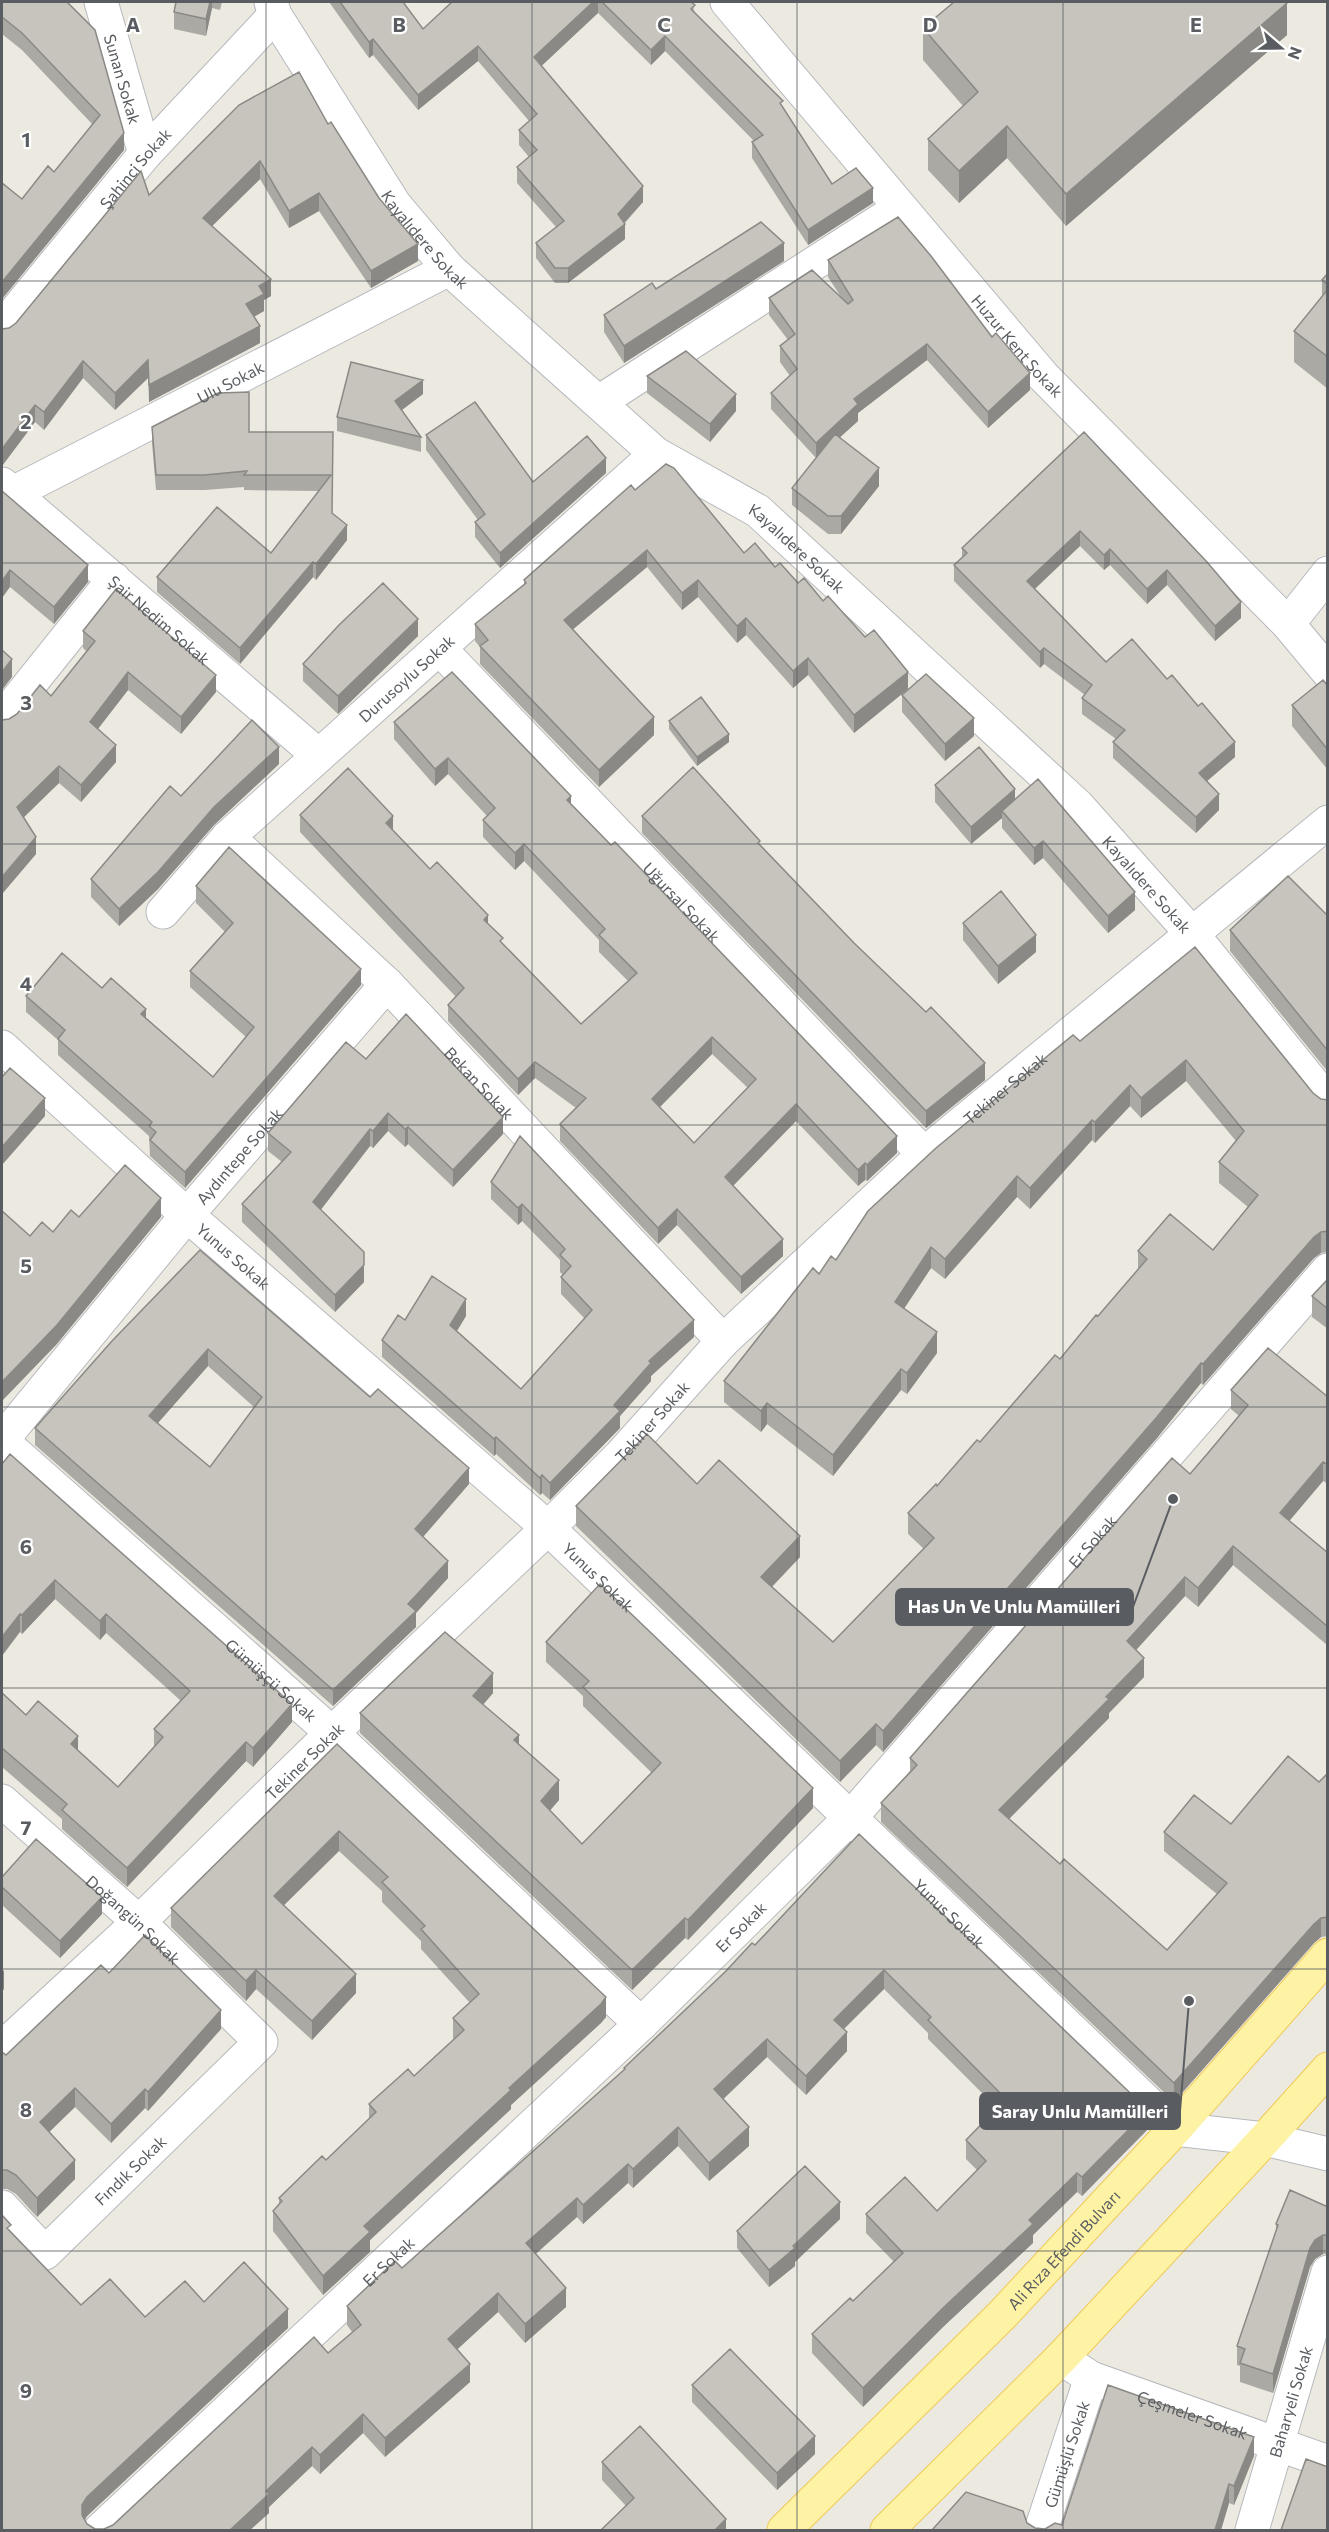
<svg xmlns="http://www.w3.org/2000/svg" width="1329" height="2532" viewBox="0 0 1329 2532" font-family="Commissioner,sans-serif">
	<rect width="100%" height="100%" fill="#eceae0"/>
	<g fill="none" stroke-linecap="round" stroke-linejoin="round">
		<defs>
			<g id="minor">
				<path id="s1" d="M101,2L145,154"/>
				<path id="s2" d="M271,2L275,15L395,205L449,269L656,454L758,511L1078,806L1193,935L1328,1102"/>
				<path id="s3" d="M727,2L1043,376L1288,624L1328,672"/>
				<path id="s4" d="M2,328L145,154L275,15"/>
				<path d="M599,402L900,208"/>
				<path id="s5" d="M2,484L318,755"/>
				<path id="s6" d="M13,493L449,269"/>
				<path d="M1288,624L1328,573"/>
				<path id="s7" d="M440,649L924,1154"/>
				<path d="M2,719L114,579"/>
				<path id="s8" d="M228,837L387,984L723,1341"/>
				<path id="s9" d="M163,912L228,837L656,454"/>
				<path id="s10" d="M2,1047L187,1215L548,1528L1175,2129L1265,2139L1328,2154"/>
				<path id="s11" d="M2,1440L187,1215L387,984"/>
				<path id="s12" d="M2,1441L332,1733L641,2024"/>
				<path id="s13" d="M2,1801L139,1922L261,2042L45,2253L2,2207"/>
				<path id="s14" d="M2,2048L139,1922L332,1733L548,1528L621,1455L723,1341L924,1154L1328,822"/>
				<path id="s15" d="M1061,2358L1091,2378L1328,2462"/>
				<path id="s16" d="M100,2530L641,2024L851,1817L1328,1270"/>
				<path id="s17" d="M1041,2530L1091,2378"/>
				<path id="s18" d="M1252,2530L1328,2272"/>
			</g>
			<g id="major">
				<path id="s19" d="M784,2530L1002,2315L1175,2129L1328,1955"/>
				<path d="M887,2530L1061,2358L1265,2139L1328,2069"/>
			</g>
		</defs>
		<!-- minor casing -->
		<use href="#minor" stroke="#b6b8bd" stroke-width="35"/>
		<!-- major casing -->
		<use href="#major" stroke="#efc957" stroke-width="35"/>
		<!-- minor -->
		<use href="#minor" stroke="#fff" stroke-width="33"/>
		<!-- major -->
		<use href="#major" stroke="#fef2a4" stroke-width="33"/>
	</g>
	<!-- wall -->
	<path fill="#aba9a3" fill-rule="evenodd" d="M2,2H67L124,150L2,299V182L22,199L54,172L93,125L22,50L2,34Z
		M176,2H222L220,10L212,8L206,36L174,29V12Z
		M329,2H403L423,29L452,2H691L695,13L783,107L832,184L873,203L808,245L752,158V142L754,141L665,51L651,65L598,13L541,66L643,202L625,223V239L568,283H555L536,258V243L556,227L517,183V167L529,157L519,145V130L529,121L478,61L418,110L373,55L369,58Z
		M923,28L1287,35L1066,226L1007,158L959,203L928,170V139L963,106L923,60Z
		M328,124L418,261L371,288L319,211L289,228L260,179L212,226L271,296L264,300V311L254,317L260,343L149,402L148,378L115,410L83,378L44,430L35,422L2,466V329L9,328L16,323L149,195Z
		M828,260L1030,390L988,428L927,360L858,413V421L840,437L879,486L841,534H828L792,505V488L816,458L771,409V393L790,376L780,362V346L788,340L769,315V298L841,297L828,277Z
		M784,261L624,363L604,332V315L656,289Z
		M1328,273V389L1294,362V331L1322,296V280Z
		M647,376L736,411L710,442L647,393Z
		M423,394L402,410L421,437V452L337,431V417Z
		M152,427L249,432H333L332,513L347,540L316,580L313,577L240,664L157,592V577L271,553L319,491L244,490V487L205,490H156L152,443Z
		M1084,432L1241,618L1215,641L1167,585L1147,604L1110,565L1104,570L1080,546L1035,589L1106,662L1235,757L1207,781L1219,810L1196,833L1113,758V742L1116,739L1082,714V698L1085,695L1044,664L1040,668L954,581V565L962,558V548Z
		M426,435L533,482L606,473L500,568L475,537V522L478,520L426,450Z
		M635,490L744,553L775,567L823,601L908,689L854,733L808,675L793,688L746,635L737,643L698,597L682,610L647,567L573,629L654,735L599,787L480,664V647L475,641V624L524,585V580Z
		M2,491L88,582L54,624L10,587Z
		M83,631L216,692L181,734L128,690L98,729L116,762L81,802L59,783L23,817L36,854L2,894L9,719L51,696L87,652L83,648Z
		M418,636L338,714L303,681V664Z
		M1328,686V770L1292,726V705Z
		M902,695L974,736L945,761L902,712Z
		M669,721L729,742L697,766L669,729Z
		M394,722L571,805L897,1153L867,1181L865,1180L858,1186L796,1121L733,1186L783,1256L741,1294L677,1225L658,1244L560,1141V1124L576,1108L535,1078L518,1095L448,1021V1005L456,997L300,832V815L393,831L430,869L488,924L503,944L581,1024L628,981L599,952V940L524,861L515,870L483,837V820L487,816L448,774L435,786L394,739ZM712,1054L748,1088L694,1143L660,1107Z
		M279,764L214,825L158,889L119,926L91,897V879L181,796Z
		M935,785L1015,799L1135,910L1108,933L1043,858L1034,865L1002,828V818L971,844L935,802Z
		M642,816L760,845L854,943L926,1012L985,1080L926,1128L642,833Z
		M196,886L361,985L185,1188L150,1156L149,1136L58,1055V1040L26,1012V996L102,988L146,1018L213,1077L246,1037L190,987V971L225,932L196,903Z
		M1328,916V1072L1230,951V930Z
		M963,923L1036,952L998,984L963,940Z
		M1195,947L1313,1093L1321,1099L1328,1100V1252L1321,1253L1314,1258L1203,1385L1201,1383L1157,1438L883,1752L876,1745L840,1782L576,1526V1506L697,1484L800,1557L772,1587L833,1642L924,1549L908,1534V1513L937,1486L980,1442L1060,1359L1098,1316L1138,1270V1251L1213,1250L1248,1207L1219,1183V1162L1236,1141L1186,1081L1141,1118L1130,1106L1095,1143L1092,1140L1030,1209L1017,1197L945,1279L931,1268L904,1309L937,1353L907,1394L901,1390L833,1476L767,1424L761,1432L724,1402V1381L819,1274L836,1260L1080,1041Z
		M366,1059L503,1134L453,1187L408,1144L405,1147L388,1131L373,1148L370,1146L320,1210L364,1282L335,1312L242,1222V1204L282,1162L268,1151V1133Z
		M520,1136L694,1337L651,1376V1381L620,1416V1428L550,1500L542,1493L540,1495L496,1454L494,1456L382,1357V1340L405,1320L466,1316L457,1331L521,1389L585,1319L561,1294V1277L563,1275L560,1272V1260L522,1221L518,1225L491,1199V1182Z
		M200,1250L469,1484L423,1537L448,1578L416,1613V1627L333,1706L35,1445V1428ZM208,1366L254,1407L210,1467L158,1423Z
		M1328,1279V1329L1312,1317V1296Z
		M1231,1390L1328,1397V1484L1323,1481L1289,1521L1328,1553V1644L1327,1645L1233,1565L1198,1607L1185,1596L1136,1650L1144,1677L1109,1713V1718L1009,1819L1060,1864L1167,1950L1217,1894L1164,1851V1832L1231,1824L1319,1782L1328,1773V1936L1321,1937L1314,1943L1174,2102L881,1822V1803L910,1771V1758L1190,1474L1239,1416L1231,1409Z
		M2,1464L292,1722L253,1767L246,1761L127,1887L62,1829V1819L2,1767V1693L26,1715L78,1750L118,1787L154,1747V1729L181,1701L106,1633L100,1640L55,1599L22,1634L20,1632Z
		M546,1642L813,1808L688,1940L685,1938L632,1990L360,1733V1713L493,1693L483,1705L519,1745L559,1800L550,1810L582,1844L652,1773L583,1706V1696L546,1662Z
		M337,1744L606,2017L601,2023L511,2105V2109L370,2240V2252L323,2295L273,2231V2211L279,2204V2198L326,2160L369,2119V2104L414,2076L454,2039L453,2038V2018L470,2003L421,1949V1941L382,1902V1891L339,1851L284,1905L356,1993L312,2040L256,1989L246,2001L171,1927V1908Z
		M859,1834L1148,2129L1082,2196L1077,2192L1033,2235V2243L944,2326L863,2407L812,2353V2334L853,2301L894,2262L866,2233V2214L937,2211L977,2170L966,2159V2140L997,2108L928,2039V2033L884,1989L843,2029L847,2051L806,2095L767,2057L723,2099L749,2146L709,2181L678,2146L633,2188L628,2183L583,2224L577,2217L536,2254L566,2307L525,2343L498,2312L457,2349L470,2382L385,2457L363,2433L320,2474L312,2466L269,2507V2513L250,2530H2L11,2232L81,2305L145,2317L204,2302L288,2328L87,2516L85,2520L87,2524L95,2529H104L113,2525L328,2353L352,2332L347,2325V2306L402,2268L624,2071V2068L755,1945Z
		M2,1877L102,1914L60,1958L2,1905Z
		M109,1973L221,2029L148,2111L145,2108L111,2143L75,2107L49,2132L75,2179L37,2217L16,2194L7,2189H2V2052L6,2055Z
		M1328,2207V2254H1323L1315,2259L1310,2267L1273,2393L1240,2382V2366L1237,2365V2346L1276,2232V2224Z
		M840,2219L795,2262V2266L769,2287L737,2248V2231Z
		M1328,2321V2343L1327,2342Z
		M692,2385L815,2454L777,2490L692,2402Z
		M1328,2396V2419H1326V2400Z
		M1254,2456L1234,2505L1229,2503L1221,2530H932L1027,2523L1035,2528L1045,2529L1062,2525Z
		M602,2462L726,2530L626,2506L602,2480Z"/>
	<!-- shaded-wall -->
	<path fill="#8b8985" d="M210,2H212V8L206,36V19Z
		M593,2H598V13L534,73V57Z
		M1287,3V35L1066,226V194Z
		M665,36V51L651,65V50Z
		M373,39V55L369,58V42Z
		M478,46V61L418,110V95Z
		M1007,126V158L959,203V171Z
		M124,133V150L2,299V282Z
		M260,161V179L203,235V218Z
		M643,186V202L620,227L625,224V239L568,283V268Z
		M873,188V203L808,245V230Z
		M319,193V211L289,228V211Z
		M784,243V261L624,363V346Z
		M418,244V261L371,288V271Z
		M271,279V296L264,300V311L246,321V304L259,286Z
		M260,326V343L149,402V385Z
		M927,344V360L858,413V421L816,459V443L854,399Z
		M148,360V378L115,410V393Z
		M83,361V378L44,430V412Z
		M1030,373V390L988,428V412Z
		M423,380V394L395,415V401Z
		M736,394V411L710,442V424Z
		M35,405V422L2,466V449Z
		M606,458V473L500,568V553Z
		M879,468V486L841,534V516Z
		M347,525V540L316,580V564Z
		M1080,531V546L1027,596V581Z
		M1110,549V565L1104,570V555Z
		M647,550V567L564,637V620Z
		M313,562V577L240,664V648Z
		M88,565V582L54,624V607Z
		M10,570V587L2,598V581Z
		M1167,570V585L1147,604V589Z
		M698,580V597L682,610V593Z
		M1241,602V618L1215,641V626Z
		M746,618V635L737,643V626Z
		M418,619V636L338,714V696Z
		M1044,648V664L1040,668V652Z
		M808,658V675L793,688V671Z
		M12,659V677L2,690V672Z
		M128,672V690L90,739V722Z
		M908,672V689L854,733V715Z
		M216,675V692L181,734V717Z
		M654,717V735L599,787V770Z
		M974,718V736L945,761V744Z
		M729,734V742L697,766V757Z
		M1235,742V757L1199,788V773Z
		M116,745V762L81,802V785Z
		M279,747V764L214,825L158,889L119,926V909L214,807Z
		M448,758V774L435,786V769Z
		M59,766V783L17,824V807Z
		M1015,789V807L1002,811V818L971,844V827Z
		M1219,794V810L1196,833V817Z
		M571,796V813L567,800Z
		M393,816V833L386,823Z
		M36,837V854L2,894V877Z
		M1043,841V858L1034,865V848Z
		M524,844V861L515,870V853Z
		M1135,892V910L1108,933V916Z
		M488,915V932L484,920Z
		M1036,935V952L998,984V966Z
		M361,969V985L185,1188V1172Z
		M146,1009V1025L141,1014Z
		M712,1037V1054L652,1115V1099Z
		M1186,1060V1081L1141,1118V1098Z
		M535,1062V1078L518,1095V1079Z
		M985,1063V1080L926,1128V1111Z
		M1130,1085V1106L1095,1143V1122Z
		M45,1098V1116L2,1165V1147Z
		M796,1104V1121L725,1194V1177Z
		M388,1113V1131L373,1148V1131Z
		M503,1117V1134L453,1187V1170Z
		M1092,1120V1140L1030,1209V1188Z
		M408,1127V1144L405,1147V1129Z
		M370,1129V1146L313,1220V1202Z
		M897,1136V1153L867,1181V1165Z
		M865,1163V1180L858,1186V1170Z
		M1017,1176V1197L945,1279V1259Z
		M161,1198V1217L57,1344L2,1401V1382Z
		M522,1204V1221L518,1225V1208Z
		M677,1209V1225L658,1244V1228Z
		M1321,1232V1253L1314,1258L1203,1385V1364L1314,1237Z
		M783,1239V1256L741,1294V1277Z
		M931,1247V1268L895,1322V1302Z
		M364,1265V1282L335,1312V1295Z
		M466,1299V1316L450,1342V1325Z
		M694,1320V1337L651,1376V1381L620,1416V1428L550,1500V1483L614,1405L649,1361Z
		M937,1332V1353L907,1394V1373Z
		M208,1349V1366L149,1433V1416Z
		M1201,1363V1383L1157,1438L883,1752V1731Z
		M901,1369V1390L833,1476V1455Z
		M767,1403V1424L761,1432V1411Z
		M496,1437V1454L494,1456V1439Z
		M1323,1462V1481L1280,1532V1513Z
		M469,1468V1484L415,1546V1529Z
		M542,1475V1493L540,1495V1478Z
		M800,1536V1557L761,1598V1577Z
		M1233,1546V1565L1198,1607V1588Z
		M448,1561V1578L416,1613V1627L333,1706V1690L408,1604Z
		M1185,1577V1596L1127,1660V1641Z
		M55,1580V1599L22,1634V1615Z
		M20,1614V1632L2,1656V1637Z
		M106,1614V1633L100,1640V1621Z
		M1328,1625V1644L1327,1645V1626Z
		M1144,1658V1677L1109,1713V1718L999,1829V1810Z
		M493,1673V1693L473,1716V1696Z
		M292,1704V1722L253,1767V1748Z
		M876,1724V1745L840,1782V1761Z
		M519,1735V1755L514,1740Z
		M78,1736V1755L71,1744Z
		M246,1742V1761L127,1887V1868Z
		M559,1780V1800L541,1821V1801Z
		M813,1788V1808L688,1940V1920Z
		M339,1831V1851L274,1915V1896Z
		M102,1897V1914L60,1958V1941Z
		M685,1918V1938L632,1990V1970Z
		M1321,1918V1937L1314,1943L1174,2102V2083L1314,1924Z
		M4,1970V1989L2,1992V1973Z
		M256,1970V1989L246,2001V1981Z
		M884,1970V1989L834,2039V2020Z
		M356,1974V1993L312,2040V2021Z
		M606,1997V2017L601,2023L511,2105V2109L370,2240V2252L323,2295V2276L364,2226L509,2088Z
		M221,2010V2029L148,2111V2092Z
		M847,2032V2051L806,2095V2076Z
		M767,2039V2057L714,2108V2089Z
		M75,2088V2107L40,2141V2122Z
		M145,2089V2108L111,2143V2124Z
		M1148,2110V2129L1082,2196V2177Z
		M678,2127V2146L633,2188V2169Z
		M749,2127V2146L709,2181V2163Z
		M75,2160V2179L37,2217V2198Z
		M628,2164V2183L583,2224V2205Z
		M1077,2173V2192L1033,2235V2243L944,2326L863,2407V2388L1029,2220Z
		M577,2198V2217L526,2262V2243Z
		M840,2202V2219L795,2262V2266L769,2287V2270Z
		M1323,2235V2254L1315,2259L1310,2267L1273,2393V2374L1310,2248L1315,2240Z
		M566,2288V2307L525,2343V2324Z
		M498,2293V2312L448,2358V2339Z
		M288,2309V2328L87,2516L82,2524V2505L87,2497Z
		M470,2364V2382L385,2457V2438Z
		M363,2414V2433L320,2474V2455Z
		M815,2436V2454L777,2490V2473Z
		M1254,2437V2456L1234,2505V2486Z
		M312,2447V2466L269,2507V2513L250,2530H230L266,2491Z
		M1229,2484V2503L1221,2530H1215Z
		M726,2519V2530H715Z"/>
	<!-- building -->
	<path fill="#c7c4be" stroke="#8b8985" stroke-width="1.5" fill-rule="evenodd" d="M2,2H67L95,30L124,133L2,282V183L22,199L48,166L54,172L100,115L22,33L2,17Z
		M176,2H210L206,19L174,12Z
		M340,2H403L423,29L452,2H593L534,57L643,186L618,214L625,224L568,268H555L536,243L564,221L517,167L537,150L519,130L537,114L478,46L418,95L373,39L369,42Z
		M602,2H691L695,5L691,9L783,101L780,103L832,184L856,168L873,188L808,230L752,142L763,135L665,36L651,50Z
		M954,2H1285L1287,3L1066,194L1007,126L959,171L928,139L978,92L923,28Z
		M299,72L328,124L331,122L379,198L418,244L371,271L319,193L289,211L260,161L203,218L271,279L259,286L264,294L246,304L260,326L149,385L148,360L115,393L83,361L44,412L35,405L2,449V329L9,328L16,323L141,171L149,195L239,105Z
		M898,217L931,256L992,337L996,333L1030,373L988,412L927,344L854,399L858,404L816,443L771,393L797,369L780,346L795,334L769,298L812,270L848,304L853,300L828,260Z
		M761,222L784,243L624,346L604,315L652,283L656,289Z
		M1328,273V285L1322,280Z
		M1328,289V357L1294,331Z
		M686,351L736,394L710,424L647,376Z
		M351,362L423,380L395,401L421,437L337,417Z
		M249,392V432H333L332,513L347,525L316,564L313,562L240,648L157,577L217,507L271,553L331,475H244L247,471L205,475H156L152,427L218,393Z
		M475,402L533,482L587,436L606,458L500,553L475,522L485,514L426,435Z
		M1084,432L1207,562L1241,602L1215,626L1167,570L1147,589L1110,549L1104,555L1080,531L1027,581L1106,662L1132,639L1167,679L1172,675L1198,706L1202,703L1235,742L1199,773L1219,794L1196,817L1113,742L1125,730L1082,698L1092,685L1044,648L1040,652L954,565L967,553L962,548Z
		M835,434L879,468L841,516H828L792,488Z
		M666,464L674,468L744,553L755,543L775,567L780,563L798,583L804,578L823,601L828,596L865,637L874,630L908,672L854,715L808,658L793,671L746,618L737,626L698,580L682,593L647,550L564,620L654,717L599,770L480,646L488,640L475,624L526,583L524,580L631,485L635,490Z
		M2,491L88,565L54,607L10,570L2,581Z
		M383,583L418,619L338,696L303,664L339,625Z
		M116,589L216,675L181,717L128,672L90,722L116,745L81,785L59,766L17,807L36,837L2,877V720L9,719L17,714L40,685L51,696L95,641L83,631Z
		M2,650L12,659L2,672Z
		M452,672L571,796L567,800L611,845L615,842L897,1136L867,1165L865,1163L858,1170L796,1104L725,1177L783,1239L741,1277L677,1209L658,1228L560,1124L586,1098L535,1062L518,1079L448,1005L464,988L300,815L348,768L393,816L386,823L430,869L437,862L488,915L484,920L503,938L500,941L581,1024L637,973L599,935L605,929L524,844L515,853L483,820L495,808L448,758L435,769L394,722ZM712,1037L756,1079L694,1143L652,1099Z
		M926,674L974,718L945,744L902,695Z
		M1323,680L1328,686V750L1292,705Z
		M701,697L729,734L697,757L669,721Z
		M252,720L279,747L214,807L158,872L119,909L91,879L170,786L181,796Z
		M979,747L1015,789L971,827L935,785Z
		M693,767L760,841L758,843L854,943L926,1012L931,1007L985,1063L926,1111L642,816Z
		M1038,779L1135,892L1108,916L1043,841L1034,848L1002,811Z
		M229,847L361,969L185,1172L150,1140L156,1132L149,1126L152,1122L58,1039L65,1030L26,996L62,953L102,988L111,978L146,1009L141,1014L213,1077L254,1027L190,971L233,923L196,886Z
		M1288,876L1328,916V1051L1230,930Z
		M1001,891L1036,935L998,966L963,923Z
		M1195,947L1313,1093L1321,1099L1328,1100V1231L1321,1232L1314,1237L1203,1364L1201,1363L1157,1417L883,1731L876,1724L840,1761L576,1506L647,1434L697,1484L719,1460L800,1536L761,1577L833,1642L934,1538L908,1513L936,1484L937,1486L977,1440L980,1442L1055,1355L1060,1359L1096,1315L1098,1316L1147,1259L1138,1251L1170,1214L1213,1250L1258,1195L1219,1162L1244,1131L1186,1060L1141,1098L1130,1085L1095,1122L1092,1120L1030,1188L1017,1176L945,1259L931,1247L895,1302L937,1332L907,1373L901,1369L833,1455L767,1403L761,1411L724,1381L813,1268L819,1274L831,1256L836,1260L868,1211L936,1148L1073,1035L1080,1041Z
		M406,1014L503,1117L453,1170L408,1127L405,1129L388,1113L373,1131L370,1129L313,1202L364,1252V1265L335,1295L242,1204L291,1152L268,1133L346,1042L366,1059Z
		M10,1068L45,1098L2,1147V1077Z
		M520,1136L694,1320L649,1361L651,1363L614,1405L620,1411L550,1483L542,1475L540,1478L496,1437L494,1439L382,1340L398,1315L405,1320L432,1276L466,1299L450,1325L521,1389L592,1310L561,1277L571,1266L560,1255L565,1249L522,1204L518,1208L491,1182Z
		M125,1165L161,1198L57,1325L2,1382V1211L30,1236L42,1222L53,1232L71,1210L79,1217Z
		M200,1250L370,1397L378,1389L469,1468L415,1529L448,1561L408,1604L416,1611L333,1690L35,1428L112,1341ZM208,1349L262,1397L210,1467L149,1416Z
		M1328,1279V1309L1312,1296Z
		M1268,1348L1328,1397V1465L1323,1462L1280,1513L1328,1553V1625L1327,1626L1233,1546L1198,1588L1185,1577L1127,1641L1144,1658L1106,1697L1109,1699L999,1810L1060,1864L1064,1859L1167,1950L1227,1883L1164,1832L1194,1795L1231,1824L1288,1756L1319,1782L1328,1773V1917L1321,1918L1314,1924L1174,2083L881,1803L917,1765L910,1758L1172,1458L1190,1474L1208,1453L1248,1405L1231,1390Z
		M10,1454L292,1704L253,1748L246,1742L127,1868L62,1810L67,1804L2,1748V1693L26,1715L38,1701L78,1736L71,1744L118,1787L163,1737L154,1729L190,1691L106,1614L100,1621L55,1580L22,1615L20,1614L2,1637V1464Z
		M600,1584L813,1788L688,1920L685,1918L632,1970L360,1713L445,1632L493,1673L473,1696L519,1735L514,1740L559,1780L541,1801L582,1844L661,1763L583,1687L589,1681L546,1642Z
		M337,1744L606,1997L601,2004L509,2088L511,2090L364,2226L370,2232L323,2276L273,2211L282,2201L279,2198L322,2156L326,2160L376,2112L369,2104L408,2069L414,2076L464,2030L453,2018L479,1994L421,1929L425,1926L382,1882L388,1877L339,1831L274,1896L356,1974L312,2021L256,1970L246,1981L171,1908Z
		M859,1834L1148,2110L1082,2177L1077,2173L1029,2220L1033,2224L944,2307L863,2388L812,2334L850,2298L853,2301L903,2253L866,2214L905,2177L937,2211L986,2161L966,2140L1006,2099L928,2020L931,2017L884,1970L834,2020L847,2032L806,2076L767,2039L714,2089L749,2127L709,2163L678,2127L633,2169L628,2164L583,2205L577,2198L526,2243L566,2288L525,2324L498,2293L448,2339L470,2364L385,2438L363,2414L320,2455L312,2447L266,2491L269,2494L230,2530H2V2215L11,2225L7,2228L81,2305L110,2279L145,2317L185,2281L204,2302L244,2262L288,2309L87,2497L82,2505V2515L87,2524L95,2529H104L113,2525L314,2337L328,2353L361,2325L347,2306L395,2261L402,2268L625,2069L624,2068L725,1972L752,1943L755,1945Z
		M36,1839L102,1897L60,1941L2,1887V1877Z
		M145,1935L221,2010L148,2092L145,2089L111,2124L75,2088L40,2122L75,2160L37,2198L16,2175L7,2170H2V2052L6,2055L101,1965L109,1973Z
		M805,2166L840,2202L793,2246L795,2248L769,2270L737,2231Z
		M1290,2190L1328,2207V2235H1323L1315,2240L1310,2248L1273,2374L1240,2363L1245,2349L1237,2346L1278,2225L1276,2224Z
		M730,2349L815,2436L777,2473L692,2385Z
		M1108,2385L1254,2437L1234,2486L1229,2484L1215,2530H932L966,2492L1023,2511L1027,2523L1035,2528L1045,2529L1055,2523L1062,2525Z
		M640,2426L726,2519L715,2530H601L634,2498L602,2462Z
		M1306,2459L1328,2467V2530H1281Z"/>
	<!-- grid -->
	<path fill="none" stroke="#595d61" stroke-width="1.5" stroke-opacity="0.55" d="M266,2V2530M532,2V2530M797,2V2530M1063,2V2530M2,281H1328M2,563H1328M2,844H1328M2,1125H1328M2,1407H1328M2,1688H1328M2,1969H1328M2,2251H1328"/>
	<g text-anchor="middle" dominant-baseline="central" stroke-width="4.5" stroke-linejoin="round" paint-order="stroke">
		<!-- street labels -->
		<g font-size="16" fill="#595d61" stroke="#fff">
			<text stroke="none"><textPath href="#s1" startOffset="80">Sunan Sokak</textPath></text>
			<text stroke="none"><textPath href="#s4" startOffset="208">Şahinci Sokak</textPath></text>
			<text stroke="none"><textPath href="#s2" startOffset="284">Kayalıdere Sokak</textPath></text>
			<text stroke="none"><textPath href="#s3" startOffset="450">Huzur Kent Sokak</textPath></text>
			<text stroke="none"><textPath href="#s6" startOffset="244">Ulu Sokak</textPath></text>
			<text stroke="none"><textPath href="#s2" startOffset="770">Kayalıdere Sokak</textPath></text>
			<text stroke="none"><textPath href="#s5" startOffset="208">Şair Nedim Sokak</textPath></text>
			<text stroke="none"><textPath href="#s9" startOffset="338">Durusoylu Sokak</textPath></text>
			<text stroke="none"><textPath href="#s2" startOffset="1256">Kayalıdere Sokak</textPath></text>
			<text stroke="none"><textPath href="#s7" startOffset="350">Uğursal Sokak</textPath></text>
			<text stroke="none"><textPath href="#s8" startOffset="352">Bekan Sokak</textPath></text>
			<text stroke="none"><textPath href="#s14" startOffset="1389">Tekiner Sokak</textPath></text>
			<text stroke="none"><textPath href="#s11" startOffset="370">Aydıntepe Sokak</textPath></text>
			<text stroke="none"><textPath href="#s10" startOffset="312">Yunus Sokak</textPath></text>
			<text stroke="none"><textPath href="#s14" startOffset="903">Tekiner Sokak</textPath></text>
			<text stroke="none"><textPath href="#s16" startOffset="1402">Er Sokak</textPath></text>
			<text stroke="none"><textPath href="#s10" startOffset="798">Yunus Sokak</textPath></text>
			<text stroke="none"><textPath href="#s12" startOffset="360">Gümüşçü Sokak</textPath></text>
			<text stroke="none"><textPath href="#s14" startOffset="417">Tekiner Sokak</textPath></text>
			<text stroke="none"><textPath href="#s10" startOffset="1284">Yunus Sokak</textPath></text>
			<text stroke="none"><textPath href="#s13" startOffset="177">Doğangün Sokak</textPath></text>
			<text stroke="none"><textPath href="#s16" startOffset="880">Er Sokak</textPath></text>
			<text transform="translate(130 2170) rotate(-44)">Fındık Sokak</text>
			<text stroke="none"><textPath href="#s19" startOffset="396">Ali Rıza Efendi Bulvarı</textPath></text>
			<text stroke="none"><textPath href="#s16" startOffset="394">Er Sokak</textPath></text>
			<text stroke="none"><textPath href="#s18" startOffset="134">Baharyeli Sokak</textPath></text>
			<text stroke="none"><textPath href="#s15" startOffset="144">Çeşmeler Sokak</textPath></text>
			<text stroke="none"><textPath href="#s17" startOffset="80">Gümüşlü Sokak</textPath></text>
		</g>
	</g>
	<g font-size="20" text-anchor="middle" font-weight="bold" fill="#595d61" stroke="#fff" stroke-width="4.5" stroke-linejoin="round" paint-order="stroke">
		<text x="133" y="32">A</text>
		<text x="399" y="32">B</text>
		<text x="664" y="32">C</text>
		<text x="930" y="32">D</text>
		<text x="1196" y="32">E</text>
		<text x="26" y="147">1</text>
		<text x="26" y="429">2</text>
		<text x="26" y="710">3</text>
		<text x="26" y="991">4</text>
		<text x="26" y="1273">5</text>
		<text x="26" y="1554">6</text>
		<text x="26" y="1835">7</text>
		<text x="26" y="2117">8</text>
		<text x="26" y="2398">9</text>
	</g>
	<!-- callouts -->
	<path fill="none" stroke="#595d61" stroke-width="2" d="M1173 1499L1133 1607M1189 2001L1180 2111"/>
	<g fill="#595d61" stroke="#fff" stroke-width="2">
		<circle cx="1173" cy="1499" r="6"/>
		<circle cx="1189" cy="2001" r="6"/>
	</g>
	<g fill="#595d61" stroke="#595d61" stroke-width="2">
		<rect x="896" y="1589" width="237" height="36" rx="6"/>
		<rect x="980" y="2093" width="200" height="36" rx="6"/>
	</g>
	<g font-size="18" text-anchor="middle" font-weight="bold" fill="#fff">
		<text x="1014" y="1613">Has Un Ve Unlu Mamülleri</text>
		<text x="1080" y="2118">Saray Unlu Mamülleri</text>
	</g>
	<!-- border -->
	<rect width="1329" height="2532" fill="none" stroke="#595d61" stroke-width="6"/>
	<!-- north arrow -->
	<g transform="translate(1281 48) rotate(110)" stroke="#ffffff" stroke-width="4.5" paint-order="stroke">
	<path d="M0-4.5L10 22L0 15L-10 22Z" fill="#595d61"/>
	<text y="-9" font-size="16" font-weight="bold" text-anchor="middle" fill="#595d61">N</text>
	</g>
</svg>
